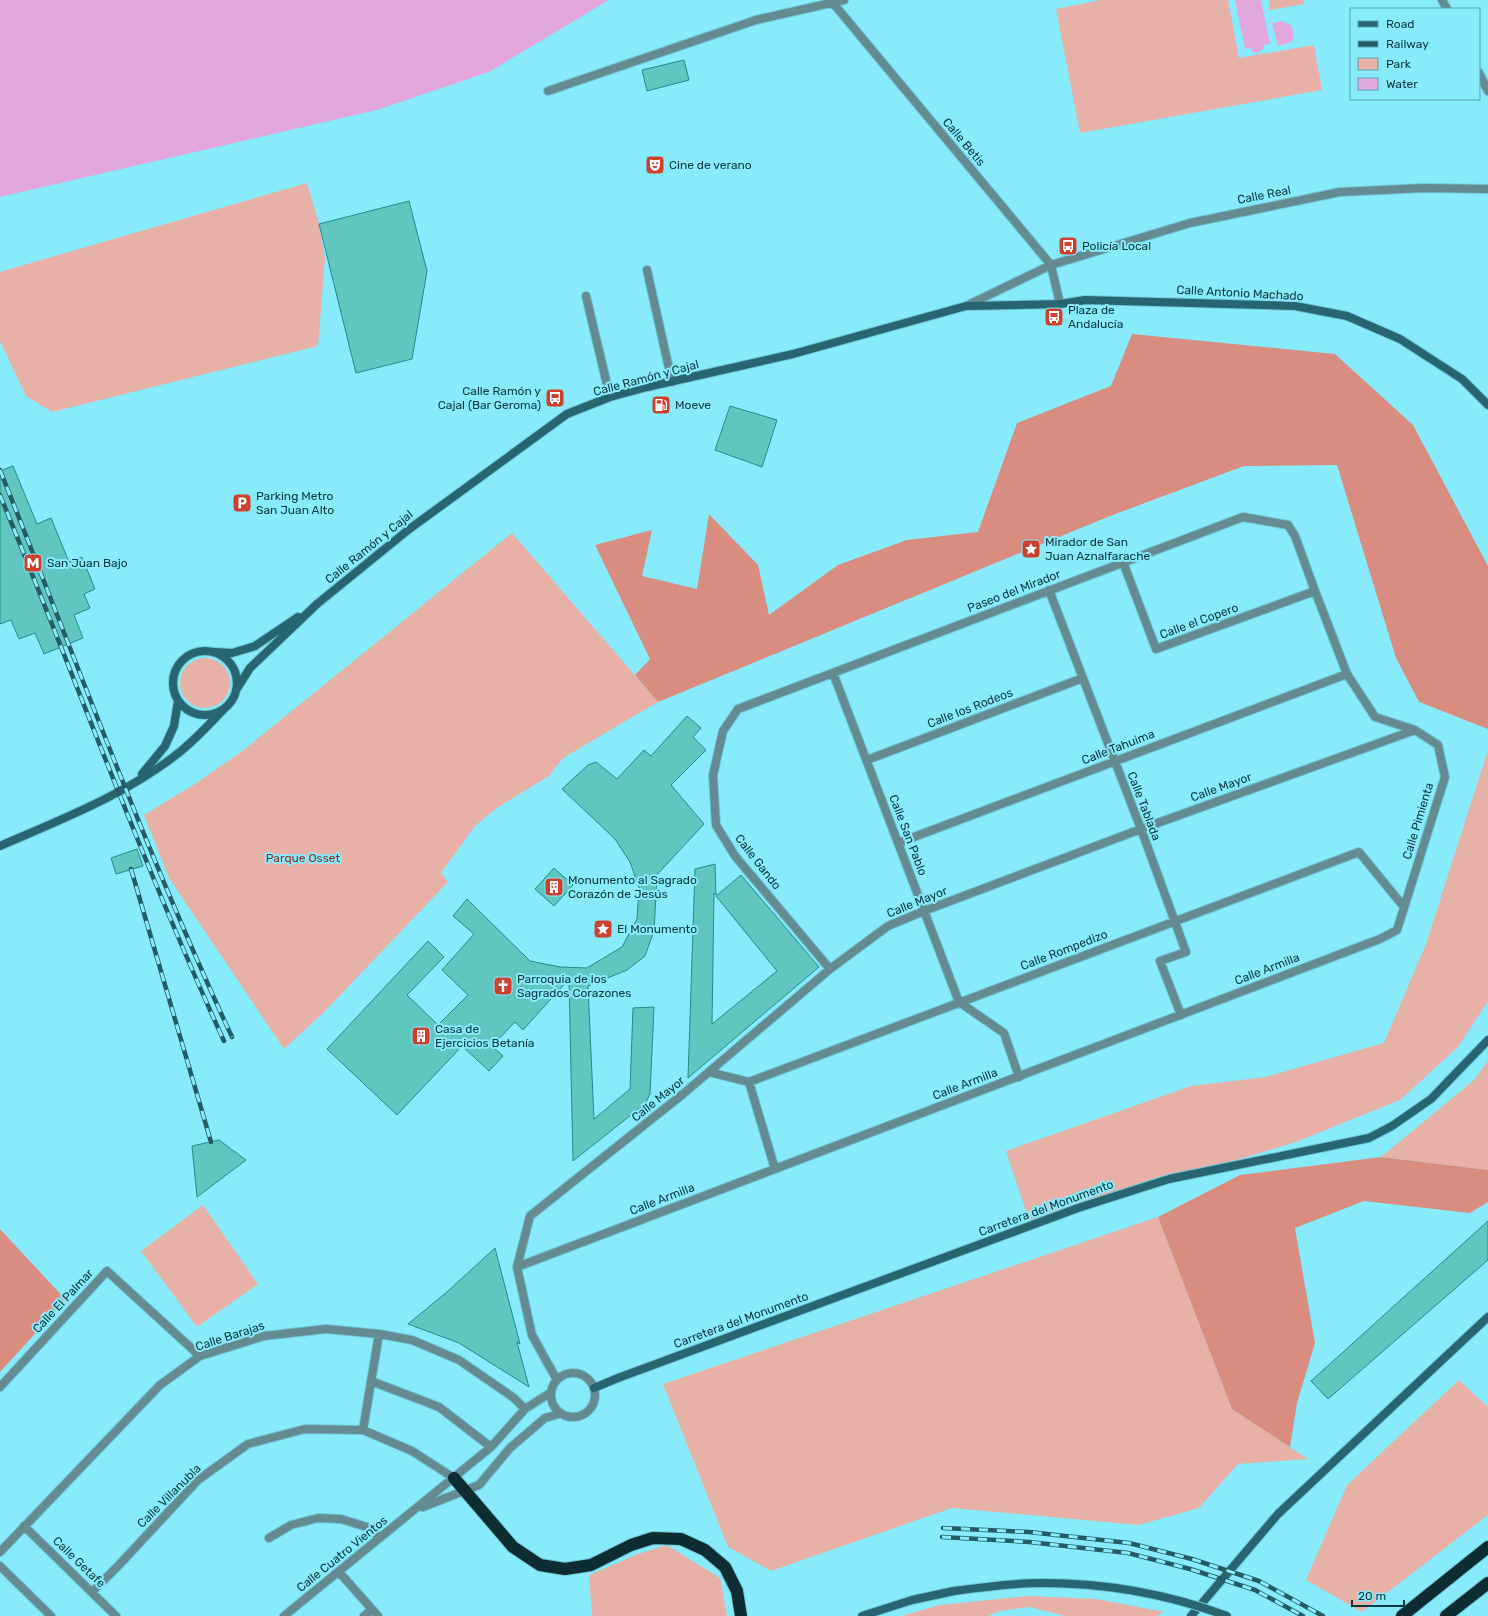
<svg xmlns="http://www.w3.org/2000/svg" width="1488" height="1616" viewBox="0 0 1488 1616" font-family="Rubik,sans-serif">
	<rect width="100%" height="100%" fill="#88ebfc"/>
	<!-- green -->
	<path fill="#e8b1a7" d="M1101,0H1228L1239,58L1314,45L1322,90L1080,133L1056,9Z
		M1269,0H1303L1304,4L1270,10Z
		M307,183L319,224L325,259L318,346L52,412L26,396L0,341V272Z
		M512,533L658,702L563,758L549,776L498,807L475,826L441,873L448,882L324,1012L284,1049L169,878L144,815L195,784L241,752Z
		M180 683a25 25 0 1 1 50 0a25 25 0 1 1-50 0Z
		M1488,750V1001L1458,1047L1400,1100L1296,1142L1185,1176L1031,1226L1006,1151L1191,1086L1266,1077L1384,1043L1426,944Z
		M1488,1061V1170L1381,1157L1474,1080Z
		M203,1205L258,1284L197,1327L141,1251Z
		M1158,1217L1232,1409L1308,1459L1238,1464L1199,1508L1139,1525L952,1508L771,1571L728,1547L663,1384Z
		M1459,1380L1488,1407V1515L1362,1612L1306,1580L1347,1485Z
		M667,1545L720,1578L727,1616H592L589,1575L638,1554Z
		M1028,1596L1097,1599L1164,1612L1157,1616H1065L1030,1607L1000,1611L988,1616H902L940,1605Z"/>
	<!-- forest -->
	<path fill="#d88d80" d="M1132,334L1335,354L1413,425L1488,566V729L1419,702L1396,658L1337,465L1244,466L1110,516L658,702L635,675L650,659L595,545L652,530L642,576L697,589L709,514L758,565L769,615L838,565L907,540L978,532L1017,423L1111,386Z
		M1381,1157L1488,1170V1202L1470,1213L1364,1201L1295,1228L1315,1343L1297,1403L1290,1447L1232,1409L1158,1217L1240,1175Z
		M0,1229L66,1300L0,1372Z"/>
	<!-- water -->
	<path fill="#e2a8db" d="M0,0H609L489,72L377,110L0,197Z
		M1235,0H1261L1270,44L1264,45L1263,49L1258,53L1253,52L1251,48L1245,49Z
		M1282,21L1291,25L1294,33L1292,42L1278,46L1272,23Z"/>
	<!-- building -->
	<path fill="#62c6c0" stroke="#1a8f8a" d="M684,60L689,80L647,91L642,70Z
		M409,201L427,271L412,359L356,373L319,224Z
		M730,406L777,420L762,467L715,450Z
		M13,466L37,524L51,518L69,562L82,557L95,589L84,594L90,608L74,615L83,638L44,654L35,633L19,639L11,620L0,624V471Z
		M687,716L701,728L693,737L706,750L671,785L704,824L652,880L657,878L654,931L645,956L627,970L588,986L594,1119L630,1089L633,1008L654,1007L650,1094L645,1104L573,1161L569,979L523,1030L515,1022L492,1046L503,1056L489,1071L462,1046L397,1115L327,1049L428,941L444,957L407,995L438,1025L468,995L442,970L474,934L453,916L467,899L530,961L560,967L587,968L622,947L637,919L639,888L630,862L615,839L562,789L588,765L596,762L617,779L644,750L651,756Z
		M137,849L143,866L116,874L111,858Z
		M715,864L716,895L714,893L712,1024L777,971L716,896L741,875L819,967L688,1078L695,869Z
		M554,868L573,885L554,906L535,889Z
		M219,1140L246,1160L197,1197L192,1146Z
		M1488,1221V1260L1328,1399L1311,1381Z
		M495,1248L520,1344L517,1342L529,1387L459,1343L408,1324L447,1292Z"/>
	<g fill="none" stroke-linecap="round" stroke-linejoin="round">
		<defs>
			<path id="street" d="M1442,0L1447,9
				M833,3L1051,265L1060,304
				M1479,73L1488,91
				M548,91L756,20L844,0
				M647,270L672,382
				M586,296L610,397
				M966,306L1051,265L1190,223L1340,192L1424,188L1488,189
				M1123,562L1156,649L1315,591
				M1049,590L1141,829L1186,952L1160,961L1181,1015
				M833,673L959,1002L1004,1033L1019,1077
				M867,760L1083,678
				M898,843L1347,674
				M709,1072L749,1082L1359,852L1404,907
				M749,1082L775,1169
				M517,1267L1380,939L1397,930L1445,777L1438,745L1415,730L1375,717L1347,674L1315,591L1295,536L1288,525L1243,517L738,709L723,731L713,775L716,825L735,856L830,969
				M551 1395a22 22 0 1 1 44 0a22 22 0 1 1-44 0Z
				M557,1380L532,1335L517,1267L530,1216L683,1094L830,969L888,926L924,911L1141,829L1415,730
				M371,1381L439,1407L491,1447
				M0,1387L107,1271L200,1356
				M363,1430L379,1334
				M423,1507L479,1485L510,1448L545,1418L559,1414
				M24,1526L116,1616
				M269,1538L291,1525L318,1518L341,1519L370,1528L380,1538
				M0,1552L160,1385L200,1356L264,1336L326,1329L379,1334L412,1340L459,1360L514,1398L525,1409
				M0,1566L51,1616
				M339,1572L378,1616
				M92,1592L119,1565L198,1480L248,1444L305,1429L363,1430L412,1451L454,1478
				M284,1616L491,1447L525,1409L550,1393
				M364,1616L371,1610"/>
			<path id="secondary" d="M173 683a32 32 0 1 1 64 0a32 32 0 1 1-64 0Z
				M215,652L232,653L255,646L298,617
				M236,690L250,668L317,604L408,530L567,414L610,397L647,387L793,354L966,306L1060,304L1085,300L1295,306L1347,316L1400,339L1462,379L1488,405
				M142,774L165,746L174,726L178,701
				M0,846C62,819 128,794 181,751C198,737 213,720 229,704
				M594,1388L618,1378L1078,1208L1169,1179L1369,1138L1392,1126L1431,1099L1488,1040
				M862,1616L912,1600L954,1591
				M1191,1616L1278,1514L1488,1317"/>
			<path id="highway" d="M454,1478L513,1547L540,1565L565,1569L591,1565L631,1545L653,1538L681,1539L705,1550L725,1567L737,1591L741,1616
				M1402,1616L1488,1547
				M1446,1616L1488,1583"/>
		</defs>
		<!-- street casing -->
		<use href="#street" stroke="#6fc7d6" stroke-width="10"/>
		<!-- secondary casing -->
		<use href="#secondary" stroke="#6fc7d6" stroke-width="10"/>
		<!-- highway casing -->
		<use href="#highway" stroke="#6fc7d6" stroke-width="14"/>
		<!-- street -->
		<use href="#street" stroke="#658b92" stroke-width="8"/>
		<!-- secondary -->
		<use href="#secondary" stroke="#276570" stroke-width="8"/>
		<!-- highway -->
		<use href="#highway" stroke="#0d2d33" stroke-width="12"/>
		<defs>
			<path id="rail" d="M0,470C76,660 146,852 232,1037
				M0,495C75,677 142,862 224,1041
				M131,869L211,1142
				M943,1528L1029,1532L1129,1543L1192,1559L1259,1581L1323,1616
				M942,1537L1029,1542L1128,1553L1190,1569L1255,1590L1303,1616"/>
		</defs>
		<!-- rail casing -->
		<use href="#rail" stroke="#245b65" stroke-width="4.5"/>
		<!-- rail -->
		<use href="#rail" stroke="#88ebfc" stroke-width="3" stroke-dasharray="9" stroke-linecap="butt"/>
		<defs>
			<path id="secondary-bridge" d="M954,1591C983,1587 1013,1583 1042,1583C1104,1583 1168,1594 1227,1616"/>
		</defs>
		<!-- secondary-bridge casing -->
		<use href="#secondary-bridge" stroke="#6fc7d6" stroke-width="10" stroke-linecap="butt"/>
		<!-- secondary-bridge -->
		<use href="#secondary-bridge" stroke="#276570" stroke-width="8"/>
	</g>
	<!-- icons -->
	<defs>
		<symbol id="theatre-square" viewBox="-11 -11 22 22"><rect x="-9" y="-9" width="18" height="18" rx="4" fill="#cd402e" stroke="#88ebfc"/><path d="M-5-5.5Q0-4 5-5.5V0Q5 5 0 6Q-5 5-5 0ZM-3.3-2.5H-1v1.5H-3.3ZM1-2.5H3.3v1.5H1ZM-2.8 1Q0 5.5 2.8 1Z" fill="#fff"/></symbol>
		<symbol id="bus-square" viewBox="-11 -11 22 22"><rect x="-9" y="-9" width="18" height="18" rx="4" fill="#cd402e" stroke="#88ebfc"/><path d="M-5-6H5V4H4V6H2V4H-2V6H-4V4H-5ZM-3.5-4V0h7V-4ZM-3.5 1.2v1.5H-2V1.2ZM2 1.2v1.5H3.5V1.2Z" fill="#fff"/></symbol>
		<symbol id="fuel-square" viewBox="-11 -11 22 22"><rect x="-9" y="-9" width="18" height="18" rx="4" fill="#cd402e" stroke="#88ebfc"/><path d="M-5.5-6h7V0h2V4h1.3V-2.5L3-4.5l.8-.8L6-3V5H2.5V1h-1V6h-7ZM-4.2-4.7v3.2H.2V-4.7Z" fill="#fff"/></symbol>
		<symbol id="parking-square" viewBox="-11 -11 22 22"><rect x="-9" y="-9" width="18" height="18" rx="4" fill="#cd402e" stroke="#88ebfc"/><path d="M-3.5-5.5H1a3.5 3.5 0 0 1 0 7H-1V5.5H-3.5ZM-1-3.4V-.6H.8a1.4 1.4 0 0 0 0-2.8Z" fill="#fff"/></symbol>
		<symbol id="sight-square" viewBox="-11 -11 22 22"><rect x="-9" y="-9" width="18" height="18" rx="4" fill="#cd402e" stroke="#88ebfc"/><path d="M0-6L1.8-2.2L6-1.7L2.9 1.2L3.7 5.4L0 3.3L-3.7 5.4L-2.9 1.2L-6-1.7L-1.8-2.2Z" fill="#fff"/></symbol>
		<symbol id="metro-square" viewBox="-11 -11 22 22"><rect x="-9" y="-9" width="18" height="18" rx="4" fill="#cd402e" stroke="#88ebfc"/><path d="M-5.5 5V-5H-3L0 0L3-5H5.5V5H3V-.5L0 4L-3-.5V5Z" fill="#fff"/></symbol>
		<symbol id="building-square" viewBox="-11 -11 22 22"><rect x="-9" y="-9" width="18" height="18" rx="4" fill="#cd402e" stroke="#88ebfc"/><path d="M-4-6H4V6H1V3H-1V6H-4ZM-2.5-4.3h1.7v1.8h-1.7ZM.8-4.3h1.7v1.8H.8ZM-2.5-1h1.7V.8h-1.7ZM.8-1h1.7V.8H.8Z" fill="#fff"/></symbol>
		<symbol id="church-square" viewBox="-11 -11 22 22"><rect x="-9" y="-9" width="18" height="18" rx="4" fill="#cd402e" stroke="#88ebfc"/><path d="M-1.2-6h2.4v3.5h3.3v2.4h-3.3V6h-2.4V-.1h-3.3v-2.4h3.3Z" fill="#fff"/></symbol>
	</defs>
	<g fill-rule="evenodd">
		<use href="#theatre-square" x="644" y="154" width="22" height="22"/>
		<use href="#bus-square" x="1057" y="235" width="22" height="22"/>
		<use href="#bus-square" x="1043" y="306" width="22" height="22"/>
		<use href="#bus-square" x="544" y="387" width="22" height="22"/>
		<use href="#fuel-square" x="650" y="394" width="22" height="22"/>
		<use href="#parking-square" x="231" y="492" width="22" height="22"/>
		<use href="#sight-square" x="1020" y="538" width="22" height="22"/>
		<use href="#metro-square" x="22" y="552" width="22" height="22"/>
		<use href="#building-square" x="543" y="876" width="22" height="22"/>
		<use href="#sight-square" x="592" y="918" width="22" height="22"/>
		<use href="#church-square" x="492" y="975" width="22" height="22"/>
		<use href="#building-square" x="410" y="1025" width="22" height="22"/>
	</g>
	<g text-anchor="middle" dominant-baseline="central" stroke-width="4" stroke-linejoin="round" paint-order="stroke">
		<!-- street labels -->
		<g font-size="12" fill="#0b373f" stroke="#88ebfc">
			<text transform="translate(964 142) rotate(50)">Calle Betis</text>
			<text transform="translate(1264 195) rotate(-11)">Calle Real</text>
			<text transform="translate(1240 293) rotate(3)">Calle Antonio Machado</text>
			<text transform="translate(646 378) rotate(-15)">Calle Ramón y Cajal</text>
			<text transform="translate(369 547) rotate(-39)">Calle Ramón y Cajal</text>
			<text transform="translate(1014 591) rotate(-21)">Paseo del Mirador</text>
			<text transform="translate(1199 621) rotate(-20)">Calle el Copero</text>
			<text transform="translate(970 708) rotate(-21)">Calle los Rodeos</text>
			<text transform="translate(1118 747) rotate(-21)">Calle Tahuima</text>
			<text transform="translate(1221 787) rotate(-20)">Calle Mayor</text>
			<text transform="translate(1144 806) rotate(69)">Calle Tablada</text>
			<text transform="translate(1418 821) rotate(-73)">Calle Pimienta</text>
			<text transform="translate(908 835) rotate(69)">Calle San Pablo</text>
			<text transform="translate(758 862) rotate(52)">Calle Gando</text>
			<text transform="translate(917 902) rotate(-22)">Calle Mayor</text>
			<text transform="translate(1064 950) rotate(-21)">Calle Rompedizo</text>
			<text transform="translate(1267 969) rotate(-21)">Calle Armilla</text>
			<text transform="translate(965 1084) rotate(-21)">Calle Armilla</text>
			<text transform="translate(658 1099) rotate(-39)">Calle Mayor</text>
			<text transform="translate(662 1199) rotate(-21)">Calle Armilla</text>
			<text transform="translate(1046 1208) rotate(-20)">Carretera del Monumento</text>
			<text transform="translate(63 1301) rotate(-47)">Calle El Palmar</text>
			<text transform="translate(741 1320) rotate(-20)">Carretera del Monumento</text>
			<text transform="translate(230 1336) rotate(-18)">Calle Barajas</text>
			<text transform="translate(169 1496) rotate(-45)">Calle Villanubla</text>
			<text transform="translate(342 1554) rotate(-39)">Calle Cuatro Vientos</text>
			<text transform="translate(79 1562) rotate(44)">Calle Getafe</text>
		</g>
		<!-- poi labels -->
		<g font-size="12" fill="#0b373f" stroke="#88ebfc" text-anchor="start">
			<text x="669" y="165">Cine de verano</text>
			<text x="1082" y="246">Policía Local</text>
			<text x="1068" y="310">Plaza de<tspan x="1068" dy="14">Andalucía</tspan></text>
			<text x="541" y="391" text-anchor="end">Calle Ramón y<tspan x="541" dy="14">Cajal (Bar Geroma)</tspan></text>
			<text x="675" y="405">Moeve</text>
			<text x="256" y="496">Parking Metro<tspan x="256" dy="14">San Juan Alto</tspan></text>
			<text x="1045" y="542">Mirador de San<tspan x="1045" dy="14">Juan Aznalfarache</tspan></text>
			<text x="47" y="563">San Juan Bajo</text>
			<text x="568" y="880">Monumento al Sagrado<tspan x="568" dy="14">Corazón de Jesús</tspan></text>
			<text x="617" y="929">El Monumento</text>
			<text x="517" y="979">Parroquia de los<tspan x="517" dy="14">Sagrados Corazones</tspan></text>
			<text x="435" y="1029">Casa de<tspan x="435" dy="14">Ejercicios Betanía</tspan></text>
		</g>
		<!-- park labels -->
		<g font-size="12" fill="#862d21" stroke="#88ebfc">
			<text x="303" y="858">Parque Osset</text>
		</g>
	</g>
	<!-- legend -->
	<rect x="1350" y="8" width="130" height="92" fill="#88ebfc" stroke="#56a3b0"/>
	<rect x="1358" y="21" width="20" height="6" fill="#276570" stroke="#56a3b0"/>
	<text x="1386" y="28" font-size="12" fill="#0b373f">Road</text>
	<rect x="1358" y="41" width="20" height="6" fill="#245b65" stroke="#56a3b0"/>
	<text x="1386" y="48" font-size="12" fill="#0b373f">Railway</text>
	<rect x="1358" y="58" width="20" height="12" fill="#e8b1a7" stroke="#56a3b0"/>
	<text x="1386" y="68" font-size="12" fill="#0b373f">Park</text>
	<rect x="1358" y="78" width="20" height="12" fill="#e2a8db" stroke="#56a3b0"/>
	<text x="1386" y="88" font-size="12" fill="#0b373f">Water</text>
	<!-- scale -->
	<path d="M1352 1600v6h52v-6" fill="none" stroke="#0b373f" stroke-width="2"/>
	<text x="1358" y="1600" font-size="12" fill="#0b373f" stroke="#88ebfc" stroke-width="3" paint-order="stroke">20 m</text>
</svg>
